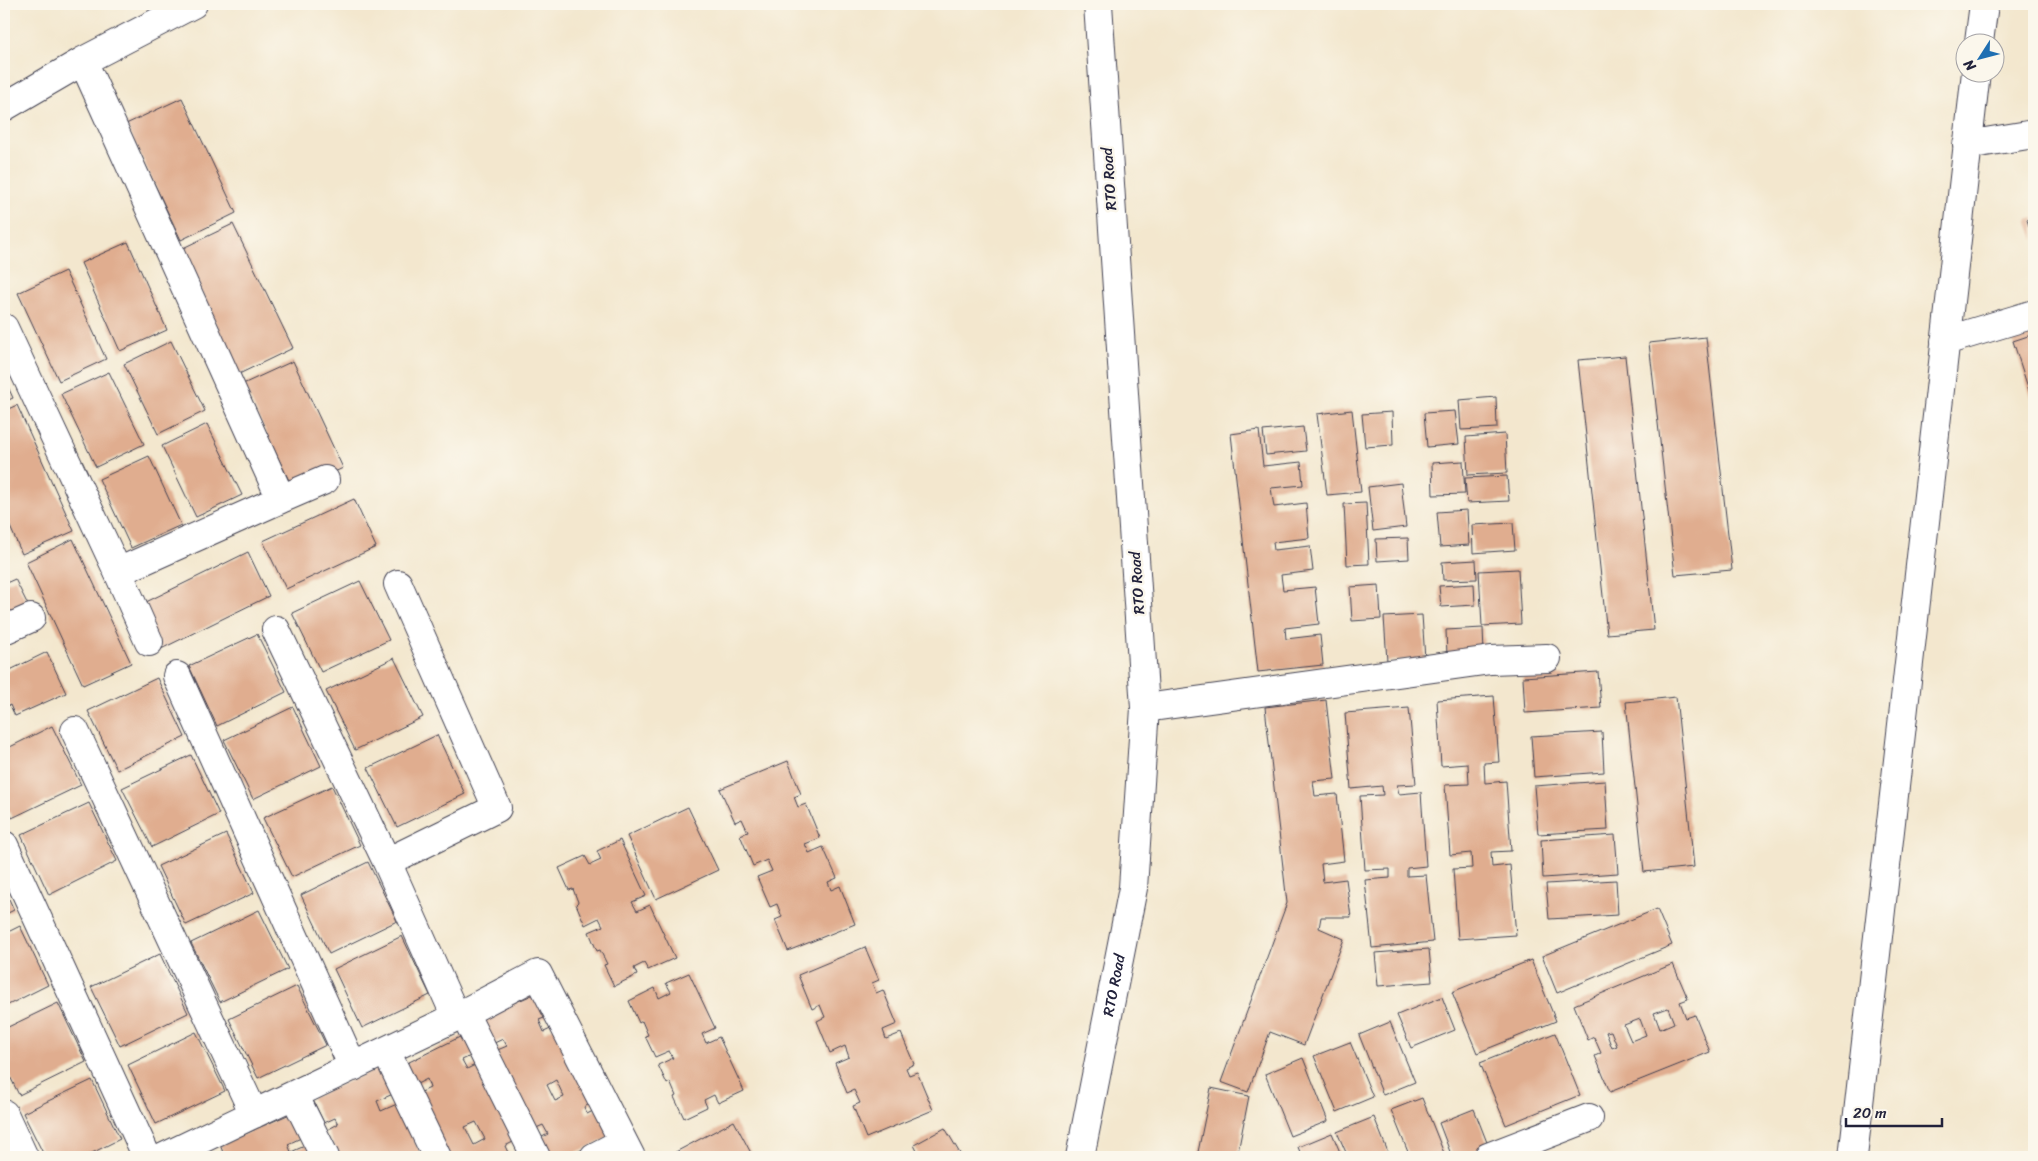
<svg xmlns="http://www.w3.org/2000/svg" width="2038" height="1161" viewBox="0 0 2038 1161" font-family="Sriracha,sans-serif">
	<rect width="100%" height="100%" fill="#fbf7ec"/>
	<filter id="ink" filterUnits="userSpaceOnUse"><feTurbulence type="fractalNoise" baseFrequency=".02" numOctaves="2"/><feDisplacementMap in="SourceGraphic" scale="10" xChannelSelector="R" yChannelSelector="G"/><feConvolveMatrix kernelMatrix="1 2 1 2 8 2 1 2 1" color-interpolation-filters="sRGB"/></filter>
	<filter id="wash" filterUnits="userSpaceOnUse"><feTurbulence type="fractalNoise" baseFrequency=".0096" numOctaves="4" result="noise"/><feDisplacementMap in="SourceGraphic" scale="20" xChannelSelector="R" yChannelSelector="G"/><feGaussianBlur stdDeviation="1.12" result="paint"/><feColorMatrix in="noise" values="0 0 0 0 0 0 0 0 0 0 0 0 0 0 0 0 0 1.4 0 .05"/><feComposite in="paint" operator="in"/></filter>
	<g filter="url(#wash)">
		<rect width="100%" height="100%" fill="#f3e7ce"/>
		<g id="blocks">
			<!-- building -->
			<path fill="#e0ad8f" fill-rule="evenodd" d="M182,98L236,213L181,240L126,124Z
				M2034,218V239L2027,220Z
				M233,224L293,348L239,374L181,249Z
				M128,242L167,330L120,351L81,263Z
				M65,271L106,359L59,381L18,293Z
				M2034,334V406L2013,341Z
				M1706,337L1732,570L1675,575L1649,343Z
				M171,341L205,411L158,434L124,364Z
				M1625,356L1654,630L1607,634L1578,360Z
				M293,361L343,468L294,491L243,384Z
				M109,372L144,444L96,467L61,394Z
				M4,378L13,398L4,402Z
				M1496,397L1497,428L1461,430L1459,400Z
				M17,405L74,531L22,554L4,513V411Z
				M1352,410L1361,492L1327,495L1317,414Z
				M1455,411L1459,444L1427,447L1424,413Z
				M1392,412L1393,445L1365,447L1362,414Z
				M207,424L242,495L196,517L162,446Z
				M1303,427L1306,451L1266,455L1263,431Z
				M1259,430L1263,466L1301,462L1303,485L1271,488L1274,507L1306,503L1309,538L1273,542L1274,550L1310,546L1313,571L1281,575L1283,590L1315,587L1319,624L1285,628L1286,639L1320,635L1323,665L1258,672L1231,434Z
				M1505,434L1507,473L1468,475L1466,437Z
				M149,456L181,525L131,548L99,479Z
				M1463,461L1465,494L1433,495L1432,463Z
				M1507,476L1509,501L1467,503L1465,478Z
				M1401,483L1406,527L1373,531L1368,487Z
				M354,499L376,547L286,589L263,541Z
				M1366,503L1369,564L1347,565L1344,504Z
				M1467,510L1469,545L1440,547L1437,512Z
				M1513,523L1515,550L1473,553L1472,525Z
				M1408,538L1409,559L1377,561L1376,539Z
				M73,539L131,663L83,685L26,562Z
				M248,552L269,596L161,649L140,605Z
				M1476,560L1477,579L1443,580L1442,562Z
				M1518,569L1521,624L1482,626L1479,571Z
				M15,579L32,613L4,626V584Z
				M360,581L389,640L321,672L292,613Z
				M1474,584L1475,605L1441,607L1439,586Z
				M1379,585L1381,619L1352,621L1350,587Z
				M1422,615L1425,659L1387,661L1384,617Z
				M1483,628L1484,653L1447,655L1446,630Z
				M257,634L286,692L217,726L189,666Z
				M47,652L66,693L15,716L10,705L4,708V673Z
				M394,658L423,717L355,750L326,691Z
				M1598,672L1601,708L1525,713L1523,677Z
				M157,678L185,737L117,770L88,711Z
				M1494,696L1499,762L1484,763L1485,783L1506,781L1511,851L1491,852L1492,867L1510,865L1516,935L1458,939L1453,869L1472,868L1471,853L1450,855L1445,785L1469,784L1468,764L1441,766L1437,700Z
				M1676,697L1694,867L1644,872L1626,702Z
				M1326,700L1335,779L1313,781L1315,796L1337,794L1344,861L1321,864L1323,882L1346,879L1351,917H1321L1319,928L1344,939L1304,1045L1270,1032L1248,1092L1221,1082L1287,903L1265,707Z
				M293,707L321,766L253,799L224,740Z
				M1409,708L1416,784L1397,785L1399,794L1421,792L1426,866L1407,868V876L1426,875L1433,942L1372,948L1365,880L1390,878V869L1365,870L1360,796L1383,795L1382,786L1351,789L1345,713Z
				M52,726L81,785L12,818L4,801V750Z
				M1602,732L1604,772L1534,777L1531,736Z
				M437,735L465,794L397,827L368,768Z
				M191,755L219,814L152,847L122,788Z
				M788,761L801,794L794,797L798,807L806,804L820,838L805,844L809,853L823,847L837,878L828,882L831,890L840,886L855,924L788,951L775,920L782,917L777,904L770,907L757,877L772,871L767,860L753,866L740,835L748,832L742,819L735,822L720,789Z
				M1605,781L1608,830L1538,834L1534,786Z
				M332,786L360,845L292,877L263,818Z
				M89,803L117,861L49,895L21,835Z
				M688,807L718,870L656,899L627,836Z
				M226,834L254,893L186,925L158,866Z
				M1615,835L1618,873L1543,878L1541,840Z
				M620,840L646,896L632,902L637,911L650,905L675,958L648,970L644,963L634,968L637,975L614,986L604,965L607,964L600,950L597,951L589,932L603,926L599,918L585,925L576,904L578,902L573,889L569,890L559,868L585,856L590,865L601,860L597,851Z
				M368,862L397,921L329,954L301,895Z
				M1616,880L1618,915L1549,919L1546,884Z
				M4,888L14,910L4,915Z
				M1657,909L1672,945L1557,993L1542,956Z
				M259,910L288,969L220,1002L191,943Z
				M20,926L48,985L4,1007V934Z
				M402,936L430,995L362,1028L334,969Z
				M865,947L879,980L872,983L876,993L883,990L897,1024L883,1030L886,1039L901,1033L914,1064L906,1068L909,1075L917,1072L933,1110L866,1138L853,1106L860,1103L854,1090L847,1093L835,1063L849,1057L845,1046L830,1053L817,1021L825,1017L820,1005L812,1009L798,975Z
				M1429,949L1432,982L1378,986L1375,953Z
				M160,954L188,1013L120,1046L91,987Z
				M1531,960L1556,1021L1477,1053L1452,992Z
				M1673,964L1688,999L1680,1002L1686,1018L1695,1015L1710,1052L1610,1092L1595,1056L1601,1053L1594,1037L1588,1040L1574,1005ZM1668,1008L1674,1023L1660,1029L1654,1013ZM1640,1019L1646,1035L1631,1041L1624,1025ZM1611,1031L1617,1046L1612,1048L1606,1032Z
				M689,973L715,1028L702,1034L706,1043L719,1037L744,1091L718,1103L714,1095L704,1100L707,1107L684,1118L674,1097L676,1096L670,1082L667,1084L658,1065L673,1058L669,1051L655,1057L645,1036L648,1035L642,1021L639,1023L629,1001L655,988L659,998L671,992L666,983Z
				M297,986L326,1045L258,1078L229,1019Z
				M541,991L554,1014L539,1020L544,1032L559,1025L594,1102L584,1107L587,1114L597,1109L610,1137L566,1157H544L536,1140L548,1134L543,1125L532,1130L495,1051L507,1046L503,1039L492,1044L480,1018ZM556,1080L564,1097L555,1101L547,1085Z
				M1442,997L1455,1030L1411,1048L1397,1015Z
				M58,1003L86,1062L19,1095L4,1064V1029Z
				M1390,1022L1415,1082L1383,1095L1359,1035Z
				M196,1032L225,1091L156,1124L128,1065Z
				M468,1033L477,1053L462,1060L467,1069L481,1062L519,1139L505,1146L510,1157L524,1150L528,1157H443L413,1096L430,1088L427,1079L409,1088L399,1067ZM476,1122L485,1139L474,1145L465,1127Z
				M1555,1033L1580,1095L1506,1125L1480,1063Z
				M1350,1042L1373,1097L1337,1112L1314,1056Z
				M1303,1058L1328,1121L1290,1136L1265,1074Z
				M381,1067L393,1094L377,1101L381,1111L397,1104L422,1157H339L327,1130L338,1124L335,1118L324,1123L312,1098Z
				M92,1080L120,1139L84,1157H45L23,1113Z
				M1211,1088L1249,1096L1237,1157H1197Z
				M1422,1098L1444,1153L1434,1157H1410L1391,1110Z
				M1474,1109L1488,1145L1457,1157H1452L1439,1123Z
				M292,1113L303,1137L288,1144L291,1152L307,1145L312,1157H225L220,1145Z
				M1374,1117L1390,1157H1348L1337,1132Z
				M734,1121L751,1153L744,1157H671L670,1155Z
				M945,1128L962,1157H910L918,1153L914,1145Z
				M1332,1133L1342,1157H1302L1298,1147Z"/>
		</g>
	</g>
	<g filter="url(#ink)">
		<use href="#blocks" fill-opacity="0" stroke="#414051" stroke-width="1"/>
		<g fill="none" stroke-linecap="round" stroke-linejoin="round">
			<defs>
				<path id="street" d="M1979,42L1984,4
					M83,61L281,499L325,480
					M4,107L83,61L193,4
					M1967,145L2034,134
					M4,328L118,572
					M1945,341L2034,314
					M398,584L497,808L387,862L456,1017
					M4,630L31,618
					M276,630L387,862
					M149,642L118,572L281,499
					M177,676L353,1067
					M1145,708L1491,660L1547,658
					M75,731L254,1114
					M4,845L147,1157
					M464,1013L536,1157
					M386,1051L437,1157
					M294,1095L325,1157
					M4,1114L24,1157
					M164,1157L456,1017L538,974L631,1157
					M594,1157L623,1142
					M1488,1157L1589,1118
					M1853,1157L1976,72"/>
				<g id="secondary">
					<path id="s1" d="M1080,1157L1133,888L1145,708L1098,4"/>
				</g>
			</defs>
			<!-- street casing -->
			<use href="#street" stroke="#414051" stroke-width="30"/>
			<!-- secondary casing -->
			<use href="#secondary" stroke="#414051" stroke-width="30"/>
			<!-- street -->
			<use href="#street" stroke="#fff" stroke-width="28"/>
			<!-- secondary -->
			<use href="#secondary" stroke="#fff" stroke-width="28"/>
		</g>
	</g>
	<g text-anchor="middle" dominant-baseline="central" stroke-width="5" stroke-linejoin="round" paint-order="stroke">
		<!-- street labels -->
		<g font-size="15" fill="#22223b" stroke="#fbf7ec">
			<text transform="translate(1109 179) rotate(-94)">RTO Road</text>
			<text transform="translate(1137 583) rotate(-94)">RTO Road</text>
			<text stroke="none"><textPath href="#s1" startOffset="175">RTO Road</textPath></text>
		</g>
	</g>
	<!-- margin -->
	<rect width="2038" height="1161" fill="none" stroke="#fbf7ec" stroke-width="20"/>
	<!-- north arrow -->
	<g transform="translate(1980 58) rotate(234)"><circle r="24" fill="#fbf7ec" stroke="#a4a2a5"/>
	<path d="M0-4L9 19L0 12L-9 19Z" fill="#1f6fb2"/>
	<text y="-8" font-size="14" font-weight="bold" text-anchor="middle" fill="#22223b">N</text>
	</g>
	<!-- scale -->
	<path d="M1846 1118v8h96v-8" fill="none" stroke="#22223b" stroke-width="2.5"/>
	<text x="1853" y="1118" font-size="15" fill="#22223b" stroke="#fbf7ec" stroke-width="4" paint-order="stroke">20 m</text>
</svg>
